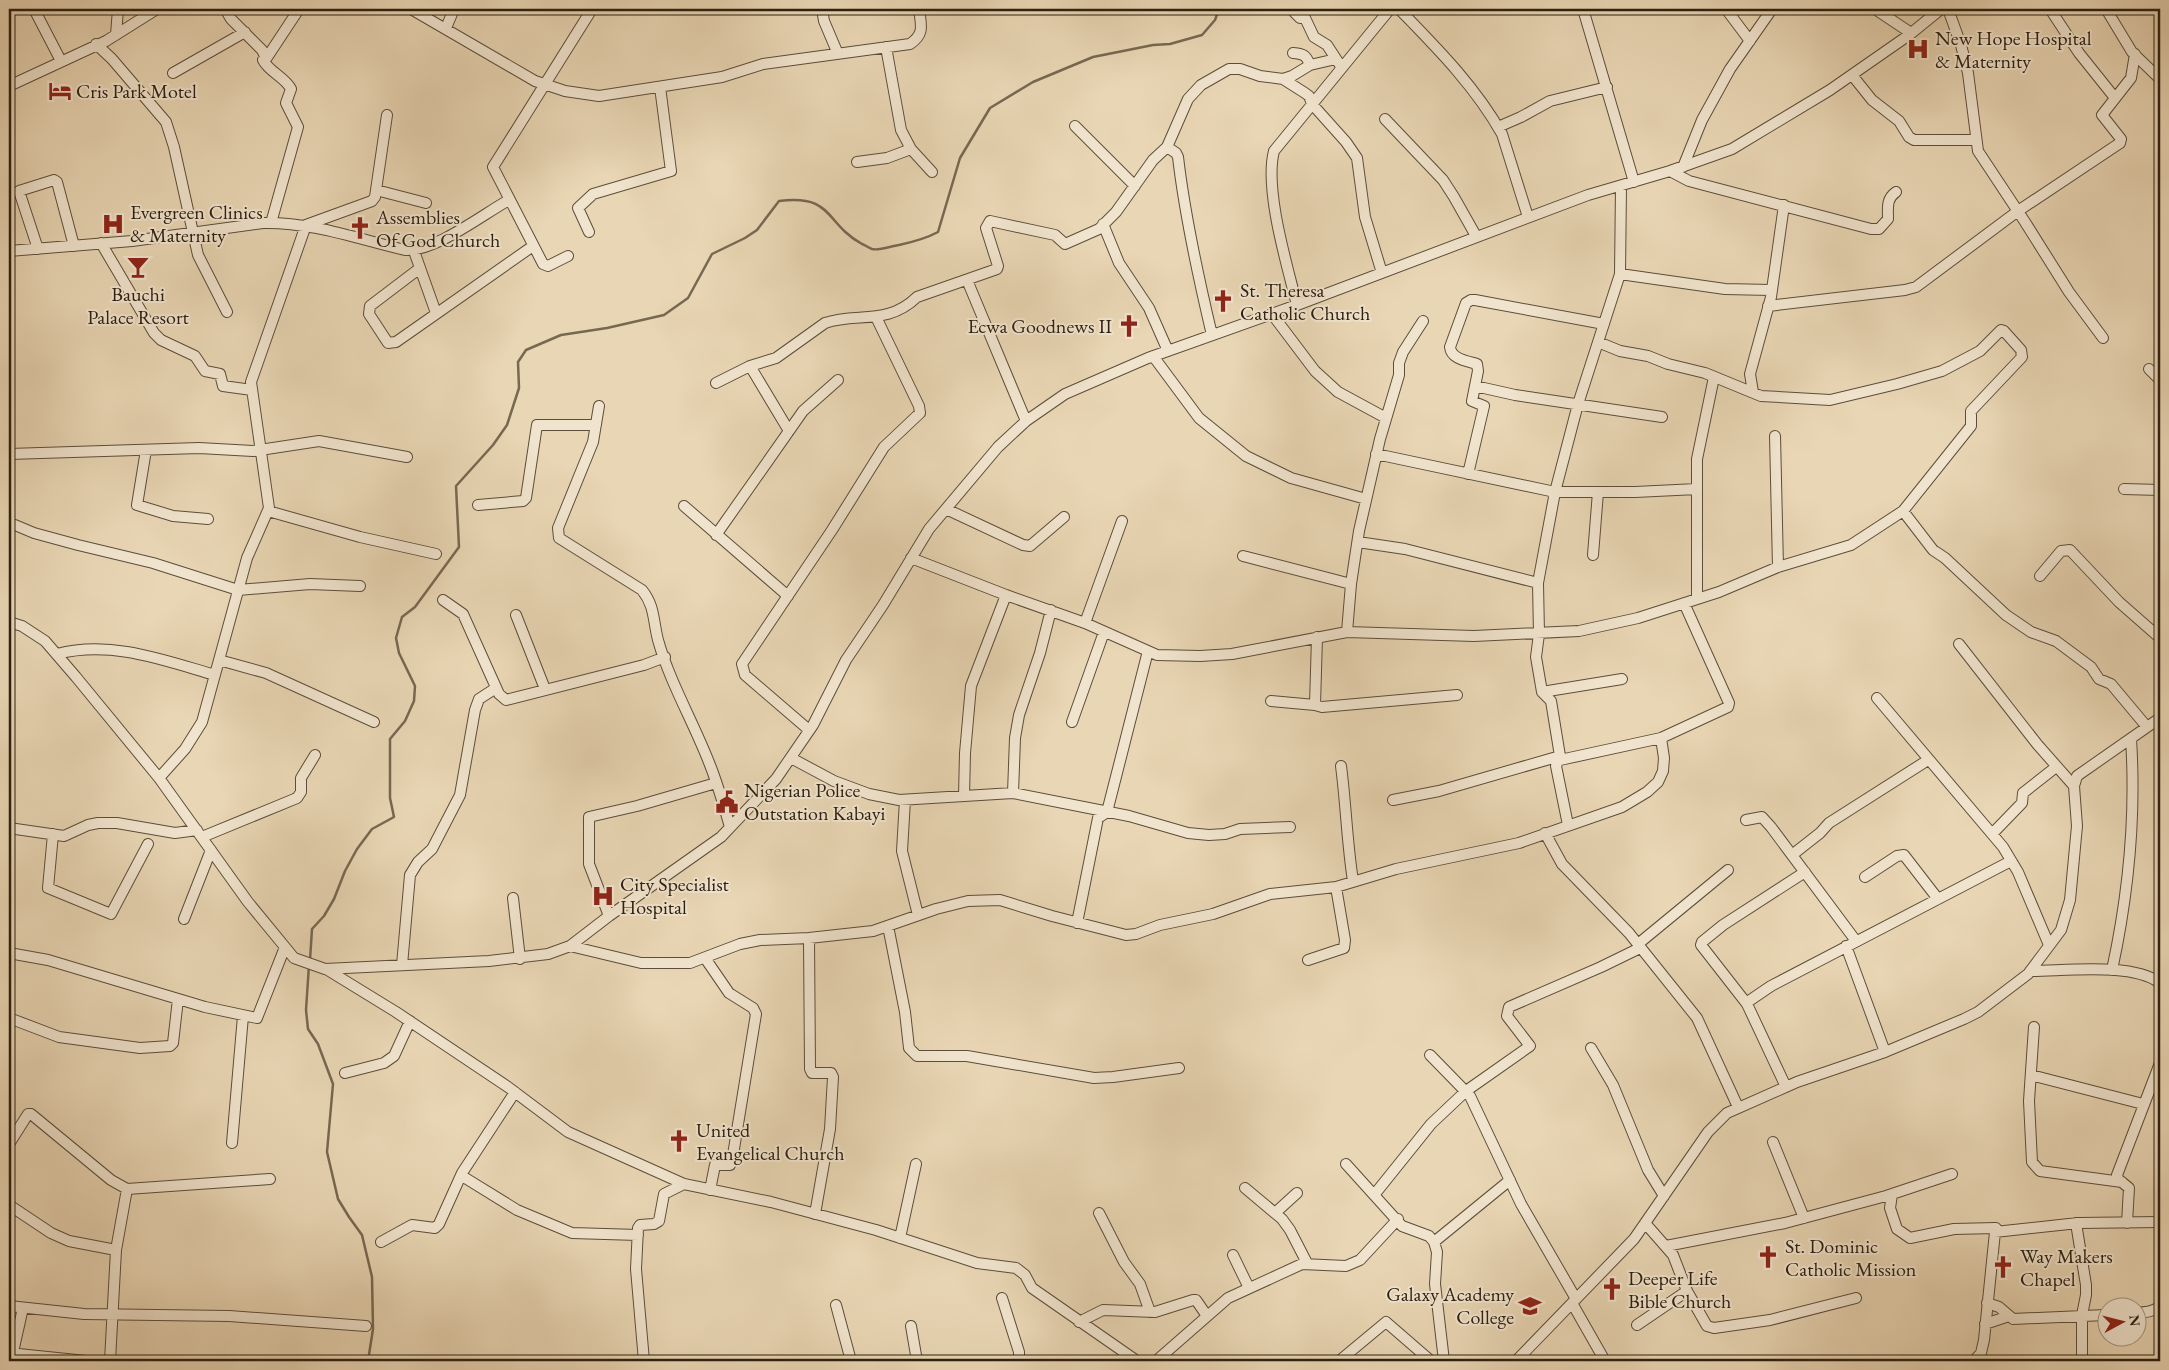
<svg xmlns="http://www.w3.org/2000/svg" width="2169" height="1370" viewBox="0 0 2169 1370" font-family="'EB Garamond',serif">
	<rect width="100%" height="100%" fill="#e9d6b4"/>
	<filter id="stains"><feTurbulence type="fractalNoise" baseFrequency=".004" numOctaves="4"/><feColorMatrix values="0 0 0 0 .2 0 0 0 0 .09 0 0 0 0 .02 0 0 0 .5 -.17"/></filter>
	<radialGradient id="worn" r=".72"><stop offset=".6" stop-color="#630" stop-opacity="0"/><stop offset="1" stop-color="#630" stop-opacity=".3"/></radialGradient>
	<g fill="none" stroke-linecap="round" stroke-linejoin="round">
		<!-- stream -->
		<path stroke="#776852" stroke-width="2.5" d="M310,960L312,929L324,916L334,899L345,871L357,849L372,829L394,817L390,798V739L405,721L414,701L415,686L399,653L396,638L402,617L415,607L459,547L456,486L493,445L507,425L519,388L518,362L526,350L561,335L607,328L664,315L688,298L712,254L745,238L757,230L779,201C834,194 824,223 862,244C865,245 869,248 872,249C879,251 891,246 899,245C913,242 925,239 938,232L960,158L990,108L1033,82L1093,57L1153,45L1170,44L1202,35L1215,20L1219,9
			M309,965L306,1010L308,1029L318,1044L333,1084L327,1152L338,1199L349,1217L362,1235L372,1277L373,1329L368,1361"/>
		<defs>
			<path id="minor" d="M34,9L61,61
				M225,9L231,19L262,50L265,56L263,60C269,72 285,77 291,89L286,103L298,127L271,223
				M411,9L535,81L565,91L599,96L722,77L763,64L910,44C925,34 921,25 919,9
				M822,9L824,21L838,54
				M1399,9C1436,47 1475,86 1502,134L1528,217
				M1583,9L1634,182
				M1726,9L1750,41
				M1875,9L1911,33
				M1948,9L1961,45L1968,73L1978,151L2025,222L2069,292L2103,338
				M2050,9L2079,53L2115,98
				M2106,9L2132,52L2160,79
				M1294,12L1300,18H1305L1314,37L1327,45L1342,68
				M446,28L454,9
				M116,35L118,9
				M96,44L112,59L166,122L174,147L198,255L227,312
				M886,47L901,130L911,149L932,172
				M1293,53C1304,54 1306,55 1310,65
				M264,62L299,9
				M173,73L245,32
				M1852,75L1872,100L1899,121L1909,137L1914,140H1975
				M1283,79L1292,76L1310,65L1336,59
				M9,86L106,41L157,9
				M1385,119L1443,180L1454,197L1476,236
				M1075,126L1135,186
				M1498,127L1521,117L1550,101L1607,87
				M1167,147L1176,153L1178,157C1185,217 1198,276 1212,335
				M857,162L887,158L911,149
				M1683,167L1702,120L1730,69L1772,9
				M1670,171L1689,181L1871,229H1879L1888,219C1888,208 1886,199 1896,192
				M376,190L426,203
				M1103,224L1119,263L1149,308L1168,351
				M589,232L578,208L593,194L671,171L660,87
				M101,243L154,333L161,340L195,356L205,371L220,374L223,386L252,390
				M38,249L19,191L54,180L57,182L74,246
				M9,251L132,241L263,223C312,222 358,239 405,250C435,252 483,214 509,200
				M414,251L436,313
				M568,256L548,266L543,264L493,167L592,9
				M420,268L370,306L369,314L388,343L396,342L533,246
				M1620,274L1725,289L1771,290
				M967,280L1026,421
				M1297,305C1287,265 1264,189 1274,151L1390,9
				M1768,306L1905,290L1916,287L2018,211L2120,143L2121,139L2102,115L2131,78L2135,54
				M1272,314L1315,371L1338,392L1386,418
				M1153,356L1199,418L1246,456L1291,478L1366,499
				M750,366L789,431
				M2149,369L2160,380
				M716,383L750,366L776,358L825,323C857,312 887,326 917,297L997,269L998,266L986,228L990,221L1055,235L1065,244L1099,229L1116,212L1153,160L1167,147L1188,99L1201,85L1229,69H1240L1260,76L1283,79L1305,93L1309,96L1312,104L1346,142L1357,158L1365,217L1382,273
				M1475,386L1515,395L1662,417
				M1753,392L1750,374L1771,297L1784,205
				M599,406L593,442L558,528L559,538L642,590C655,606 653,621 658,640C670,683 694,723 710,765C718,785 724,806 730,827
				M1775,436L1778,567
				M146,450L137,505L173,516L208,519
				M9,454L199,448L253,451L319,441L407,457
				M1376,454L1555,492H1635L1697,489
				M1468,474L1484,406L1472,401L1478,371L1477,364C1467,361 1451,359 1450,347L1466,303L1471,300H1475L1604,324
				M2124,489L2160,490
				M478,505L523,501L526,498L537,425H596
				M684,506L788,596
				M946,509L1023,545L1030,546L1064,517
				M268,511L360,537L436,554
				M1903,511L1933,550L1945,558L2006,615L2031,632L2056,641L2091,667L2099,679L2111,684L2147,727
				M9,525H15L34,533L78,545L153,563L238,590L310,584L360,586
				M716,535L803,411L838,380
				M1358,542L1405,549L1538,583
				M1593,555L1598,492
				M1243,556L1351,584
				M911,558L1006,595L1085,623L1157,655L1200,656L1232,654L1347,632L1474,636L1579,631L1638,618L1719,592L1778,567L1851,545L1903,511L1971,426V411L2022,357L2021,350L2004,331L2001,330L1980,351L1942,371L1897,384L1830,400L1761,396L1705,373L1668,364L1648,356L1620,351L1598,342
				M2040,576L2061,551L2070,550L2119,602L2160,638
				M1697,599V459L1714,377
				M443,600L463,614L499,694L506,700L644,665L665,657
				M516,615L545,689
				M9,622L22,626L45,641L76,677L159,778L248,902L294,958L325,969L489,961L548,954L570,946L609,916L721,837L776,779L813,725L846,660L883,605L929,529L998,447L1026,421L1065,394L1148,358L1297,305L1588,195L1670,171L1732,149L1830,90L1909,35L1941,9
				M1085,623L1122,521
				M1347,632L1351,584L1359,531L1380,439L1399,375V363L1403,352L1423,321
				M1317,637L1315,705L1322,707L1457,695
				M1959,644L2037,744L2074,786
				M57,654C111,640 163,660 215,675
				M219,660L266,673L374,722
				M1542,692L1622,679
				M1877,698L2003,847L2018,872L2049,945
				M1271,701L1315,705
				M1072,722L1104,632
				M809,730L745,675L742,664L832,530L884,447L920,413L919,406L876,317
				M791,758L834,781L869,794L899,800L1013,793L1129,816L1188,833L1209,835L1225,834L1240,829L1290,827
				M1560,760L1661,738L1728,707L1729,703L1684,603
				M1341,766C1346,804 1347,843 1353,881
				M159,778L185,749L202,722L247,558L269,508L251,382L306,225L372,201L375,197L387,115
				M1013,793L1015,738L1019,715L1040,653L1051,610
				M964,796L965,753L971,686L1006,595
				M905,800L902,851L918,915
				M1393,800L1439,791L1560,756
				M1746,820L1762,817L1771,827L1856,941
				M1568,825L1556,766L1560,756L1551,701L1542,692L1536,657L1539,634L1538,583L1555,492L1578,404L1620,274L1621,186
				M9,828L64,836L88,825L98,823H117L175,833L197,830
				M1545,833L1562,864L1629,933L1697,1018L1738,1107
				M53,834L48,888L111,914L148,844
				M1992,834L2022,803L2023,793L2056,767
				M202,837L297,798L301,792V778L315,755
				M1792,855L1820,833L1829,823L1928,760
				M1865,877L1897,856L1904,855L1938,899
				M513,898L520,959
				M609,916L589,864V817L637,806L716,783
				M184,919L211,850
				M1077,923L1098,818L1107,812L1148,651
				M888,926L905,1012L909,1048L917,1056H967L1094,1078L1113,1077L1179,1068
				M809,938L810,1069L812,1073H831L833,1077L830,1129L815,1214
				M1638,944L1728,870
				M570,946L641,963H690L740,944L760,940L809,938L873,931L936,909L968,901L1000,900L1052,916L1126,935L1136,934L1160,925L1213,914L1270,894L1336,887L1396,869L1519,843L1622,807L1647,792L1658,782L1663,771L1664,758L1661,738
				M1846,946L1885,1052
				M9,953L48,960L205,1007L257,1018L285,947
				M705,958L729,993L753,1008L756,1014L732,1161L730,1165H715L710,1190
				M1308,960L1344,948L1345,940L1336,887
				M402,965L410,875L418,862L432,849L460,795L475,710L479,699L496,688
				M326,969L396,1012L508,1087L568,1132L684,1184L771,1202L876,1230L977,1263L1016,1268L1025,1275L1032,1288L1137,1361
				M2112,970C2128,896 2136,815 2131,739
				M2030,971C2065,971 2132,962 2160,983
				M1746,1003L1771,986L2011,861
				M9,1018L59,1037L140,1048L170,1046L173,1043L178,999
				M2034,1027L2029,1101L2032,1162L2040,1171L2122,1182
				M1591,1048L1613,1085L1648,1170L1664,1196
				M1430,1055L1470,1096L1521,1204L1576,1299
				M345,1073L384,1063L394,1056L410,1021
				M2031,1075L2143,1104
				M1786,1087L1747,1004L1701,945L1702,942L1723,925L1805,872
				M1773,1142L1804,1218
				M232,1143L243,1016
				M9,1144L28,1114H31L111,1180L127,1189L270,1179
				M1346,1164L1402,1226L1429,1236L1434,1242L1437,1252L1435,1284L1444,1361
				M462,1176L517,1210L572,1233L638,1235
				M1245,1188L1282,1219L1290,1230L1307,1263
				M1892,1194L1890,1208L1897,1229L1910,1238L1954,1229L1996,1228L1998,1231
				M1374,1195L1431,1124L1466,1091L1530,1046L1507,1016L1509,1007L1601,967L1640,948
				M9,1205L51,1233L69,1241L116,1250
				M1099,1213L1124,1262L1140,1284L1150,1312
				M1275,1213L1297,1193
				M1645,1223L1673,1255L1687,1291L1707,1326L1714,1328L1770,1320L1856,1298
				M2076,1223L2086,1285V1295L2082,1315V1361
				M2127,1223L2129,1188L2118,1179L2117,1175L2160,1063
				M900,1238L916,1164
				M381,1242L412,1225L435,1228L439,1224L462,1173L515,1092
				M1434,1242L1510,1180
				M1666,1246L1785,1223L1886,1196L1952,1174
				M1233,1255L1249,1288
				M1002,1298L1019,1352V1361
				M1572,1303L1605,1361
				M1987,1303L1999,1307L2013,1319L2106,1315
				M836,1305L851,1361
				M9,1306L84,1314L229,1316L366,1326
				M2136,1313C2146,1312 2153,1312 2160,1306
				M1079,1322L1103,1310L1155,1312L1193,1300H1196L1207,1316
				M1985,1324L2009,1316
				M1637,1325L1687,1291
				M911,1326L917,1361
				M9,1353L86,1361
				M11,1361L23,1308
				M110,1361L116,1250L127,1189
				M644,1361L636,1269L638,1228L640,1225L654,1224L659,1221L664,1194L684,1184
				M1156,1361L1228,1298L1302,1264L1346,1266L1360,1260L1398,1219
				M1339,1361L1386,1322L1431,1361
				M1516,1361L1634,1239L1708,1132L1727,1113L1797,1082L1885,1052L1964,1019L1978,1012L2028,974L2061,930L2070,900L2077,826L2074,786L2077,776L2160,718
				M1974,1361L1981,1353L1984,1340L1995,1232L2078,1223L2160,1222"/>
		</defs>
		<!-- minor casing -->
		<use href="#minor" stroke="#5b4e3a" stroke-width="12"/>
		<!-- minor -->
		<use href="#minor" stroke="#f1e4ce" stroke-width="10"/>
	</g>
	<!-- icons -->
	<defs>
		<symbol id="hospital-bare" viewBox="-9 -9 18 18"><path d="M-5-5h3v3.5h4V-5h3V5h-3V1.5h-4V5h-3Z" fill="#8f2418" stroke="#f1e4ce" stroke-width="2.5" paint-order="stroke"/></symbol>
		<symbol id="hotel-bare" viewBox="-9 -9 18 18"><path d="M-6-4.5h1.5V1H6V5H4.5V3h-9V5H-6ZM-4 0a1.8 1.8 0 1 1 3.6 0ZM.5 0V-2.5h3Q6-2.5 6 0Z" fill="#8f2418" stroke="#f1e4ce" stroke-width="2.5" paint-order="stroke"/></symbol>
		<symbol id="church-bare" viewBox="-9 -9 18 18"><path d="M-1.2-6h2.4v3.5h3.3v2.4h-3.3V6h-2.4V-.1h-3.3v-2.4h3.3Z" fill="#8f2418" stroke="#f1e4ce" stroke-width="2.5" paint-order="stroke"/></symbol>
		<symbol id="bar-bare" viewBox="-9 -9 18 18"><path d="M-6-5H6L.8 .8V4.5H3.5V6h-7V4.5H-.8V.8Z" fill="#8f2418" stroke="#f1e4ce" stroke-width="2.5" paint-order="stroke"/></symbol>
		<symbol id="civic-bare" viewBox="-9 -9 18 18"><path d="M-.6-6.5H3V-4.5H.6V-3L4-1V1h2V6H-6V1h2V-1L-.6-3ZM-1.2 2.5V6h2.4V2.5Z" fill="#8f2418" stroke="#f1e4ce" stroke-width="2.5" paint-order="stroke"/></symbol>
		<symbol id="school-bare" viewBox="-9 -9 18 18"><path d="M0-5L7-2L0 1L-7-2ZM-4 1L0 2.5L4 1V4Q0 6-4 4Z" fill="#8f2418" stroke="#f1e4ce" stroke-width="2.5" paint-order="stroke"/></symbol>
	</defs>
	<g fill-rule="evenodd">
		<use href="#hospital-bare" x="1902" y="33" width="32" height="32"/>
		<use href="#hotel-bare" x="44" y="75" width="32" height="32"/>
		<use href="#hospital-bare" x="97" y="208" width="32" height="32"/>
		<use href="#church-bare" x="344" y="212" width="32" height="32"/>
		<use href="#bar-bare" x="122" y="251" width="32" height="32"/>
		<use href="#church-bare" x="1207" y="285" width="32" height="32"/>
		<use href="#church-bare" x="1113" y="310" width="32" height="32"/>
		<use href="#civic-bare" x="711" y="786" width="32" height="32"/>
		<use href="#hospital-bare" x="587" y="880" width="32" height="32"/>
		<use href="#church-bare" x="663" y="1125" width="32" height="32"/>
		<use href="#church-bare" x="1752" y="1241" width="32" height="32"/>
		<use href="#church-bare" x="1987" y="1251" width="32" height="32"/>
		<use href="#church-bare" x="1596" y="1273" width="32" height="32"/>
		<use href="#school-bare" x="1514" y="1290" width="32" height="32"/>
	</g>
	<g text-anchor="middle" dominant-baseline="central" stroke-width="4" stroke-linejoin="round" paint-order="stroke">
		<!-- poi labels -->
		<g font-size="20" fill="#2c2011" stroke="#f1e4ce" text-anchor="start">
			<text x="1935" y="38">New Hope Hospital<tspan x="1935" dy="23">&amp; Maternity</tspan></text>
			<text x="76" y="91">Cris Park Motel</text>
			<text x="130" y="212">Evergreen Clinics<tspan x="130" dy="23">&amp; Maternity</tspan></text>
			<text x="376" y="217">Assemblies<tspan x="376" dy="23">Of God Church</tspan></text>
			<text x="1240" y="290">St. Theresa<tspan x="1240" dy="23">Catholic Church</tspan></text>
			<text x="138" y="294" text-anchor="middle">Bauchi<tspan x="138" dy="23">Palace Resort</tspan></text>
			<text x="1112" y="326" text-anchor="end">Ecwa Goodnews II</text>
			<text x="744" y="790">Nigerian Police<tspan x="744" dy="23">Outstation Kabayi</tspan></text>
			<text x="620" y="884">City Specialist<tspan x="620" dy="23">Hospital</tspan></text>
			<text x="696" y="1130">United<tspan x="696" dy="23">Evangelical Church</tspan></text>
			<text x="1785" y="1246">St. Dominic<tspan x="1785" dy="23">Catholic Mission</tspan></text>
			<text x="2020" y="1256">Way Makers<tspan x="2020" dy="23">Chapel</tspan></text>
			<text x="1628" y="1278">Deeper Life<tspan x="1628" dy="23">Bible Church</tspan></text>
			<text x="1514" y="1294" text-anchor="end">Galaxy Academy<tspan x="1514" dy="23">College</tspan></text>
		</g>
	</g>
	<!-- margin -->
	<rect width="2169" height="1370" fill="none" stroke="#e9d6b4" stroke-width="30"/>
	<rect x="10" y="10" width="2149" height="1350" fill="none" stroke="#2c2011" stroke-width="2.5"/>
	<rect x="15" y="15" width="2139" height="1340" fill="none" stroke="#2c2011"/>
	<!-- north arrow -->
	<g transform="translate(2122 1322) rotate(83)"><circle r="24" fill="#f1e4ce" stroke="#a29682"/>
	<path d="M0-4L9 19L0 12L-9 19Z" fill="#8f2418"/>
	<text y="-8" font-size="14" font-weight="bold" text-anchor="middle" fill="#2c2011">N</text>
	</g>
	<rect width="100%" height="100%" filter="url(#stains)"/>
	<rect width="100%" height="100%" fill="url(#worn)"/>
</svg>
